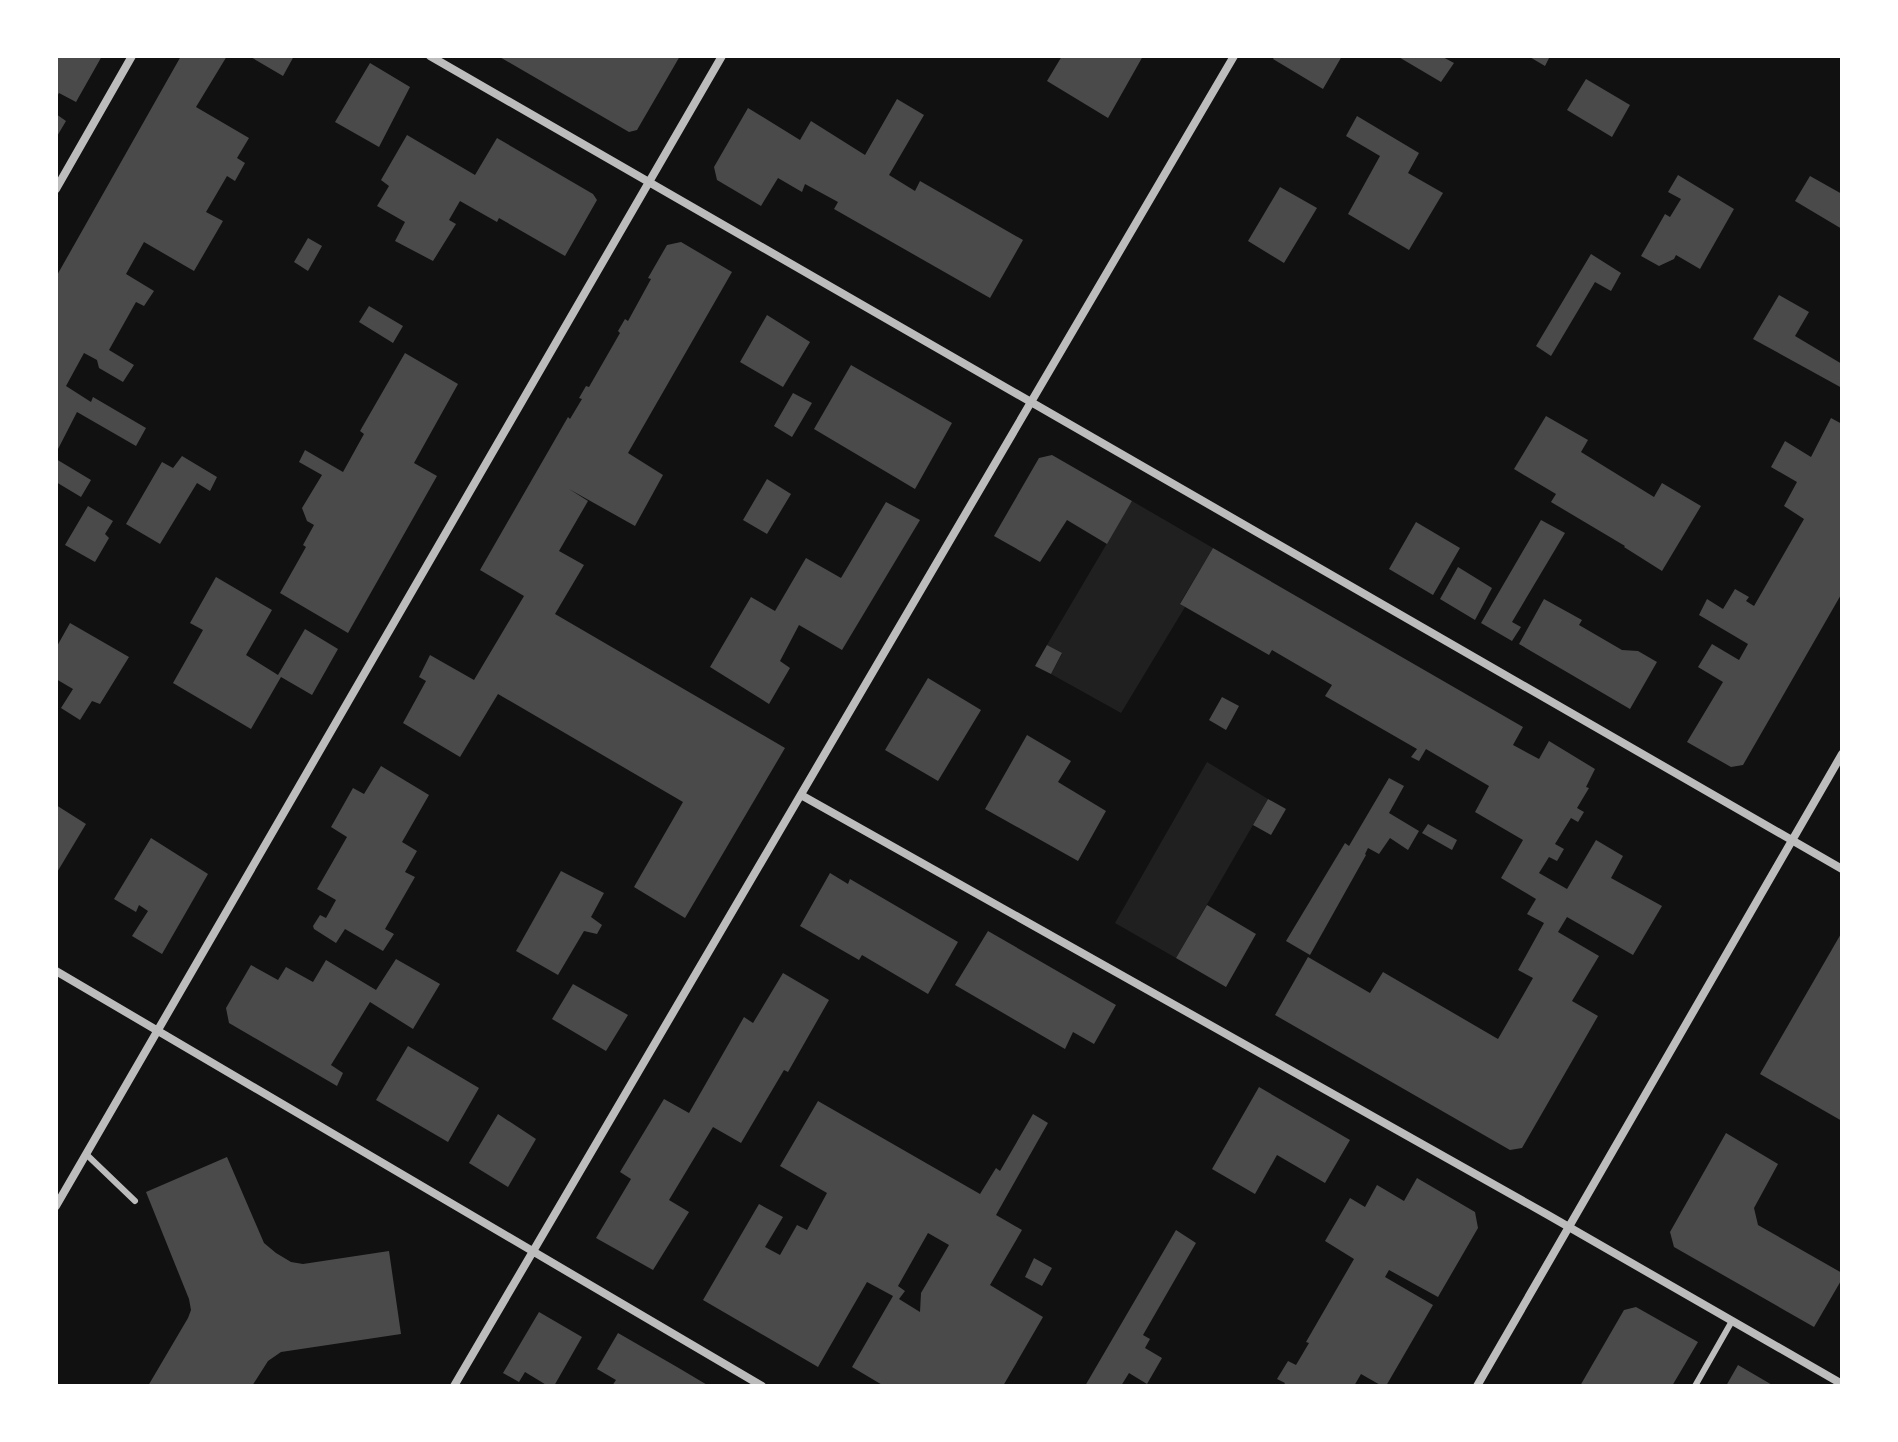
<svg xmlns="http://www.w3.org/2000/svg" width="1898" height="1442" viewBox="0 0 1898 1442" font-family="'Zilla Slab',serif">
	<rect width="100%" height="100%" fill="#111"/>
	<!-- green -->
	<path fill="#202020" d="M1132,501L1213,548L1180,603L1185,607L1121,713L1051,674L1062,654L1047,645Z
		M1207,762L1268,799L1176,958L1115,923Z"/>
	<!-- building -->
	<path fill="#4a4a4a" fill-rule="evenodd" d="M56,56H102L76,102L59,93L56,98Z
		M181,56H227L196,107L249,138L237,158L245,163L235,181L227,176L206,212L223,221L194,271L144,242L126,274L154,291L144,306L136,302L109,350L134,365L123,382L99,368L97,360L84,353L66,386L91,402L93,397L146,428L136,446L77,412L56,453V277Z
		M249,56H294L283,76Z
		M498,56H680L637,130L629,132Z
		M1062,56H1143L1108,118L1047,81Z
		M1275,56H1342L1323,89L1273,59Z
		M1397,56H1441L1454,63L1441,82Z
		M1528,56H1550L1545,66Z
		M370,63L410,87L379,147L335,122Z
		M1586,79L1630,105L1612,137L1567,110Z
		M897,99L924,115L889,175L915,191L920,181L1023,240L990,298L834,209L838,202L805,184L802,192L778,178L761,206L717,180L714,167L748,108L800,140L811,121L865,155Z
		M56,114L66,121L56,138Z
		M1357,116L1419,153L1408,173L1443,193L1409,250L1348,214L1380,156L1346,136Z
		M407,135L475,175L497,138L593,194L597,200L565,256L499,218L497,222L460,201L449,220L456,224L433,261L395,241L405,222L377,206L389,186L381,180Z
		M1678,175L1734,209L1700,269L1676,255L1674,259L1659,266L1641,256L1665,214L1670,217L1681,199L1668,192Z
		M1810,176L1842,194V229L1795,201Z
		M1280,187L1317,208L1284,263L1248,241Z
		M308,238L322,246L308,271L294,262Z
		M681,242L732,272L628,453L663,475L635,526L569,489L588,501L559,551L584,565L555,614L785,748L685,918L634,887L683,802L498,694L460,757L403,723L426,681L419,677L430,655L474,680L524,596L480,570L568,417L570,419L582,399L579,398L586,386L589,387L620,333L618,331L625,319L628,321L651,279L648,278L667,245Z
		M1591,254L1621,273L1611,291L1595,282L1551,356L1536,346Z
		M1779,295L1809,312L1795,336L1842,364V388L1753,339Z
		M369,306L403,326L393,343L359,322Z
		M767,315L810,342L783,387L740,362Z
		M405,353L458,384L414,463L437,476L348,633L280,593L306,547L303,545L314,525L307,521L302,508L322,475L299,462L305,450L343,472L364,434L360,431Z
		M851,365L952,423L915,489L814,429Z
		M793,393L812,403L792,437L774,426Z
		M1546,416L1588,440L1581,452L1654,497L1662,483L1701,506L1662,571L1624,547L1625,546L1551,502L1556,494L1514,469Z
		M1831,418L1842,424V593L1743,765L1731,767L1687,742L1723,682L1698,667L1712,644L1739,660L1748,644L1699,615L1707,599L1723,609L1735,589L1749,597L1746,601L1754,606L1804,519L1784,506L1797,482L1771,467L1785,441L1811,457Z
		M1052,455L1132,501L1107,544L1067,520L1040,562L994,536L1039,458Z
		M182,456L217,477L210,491L197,483L160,544L126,524L162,462L173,468Z
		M56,459L91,480L81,497L56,482Z
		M767,479L791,494L767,534L743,520Z
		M886,502L920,520L842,650L799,625L780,661L790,668L769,704L710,667L751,597L775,611L806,558L841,578Z
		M88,506L113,521L105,534L109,538L95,562L65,545Z
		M1541,520L1565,533L1512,622L1521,627L1512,641L1481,623Z
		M1416,522L1460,548L1433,595L1389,569Z
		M1213,548L1523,727L1513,745L1539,759L1549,741L1595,769L1586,787L1589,788L1577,808L1584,812L1578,822L1571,818L1555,844L1564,849L1557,861L1549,857L1539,873L1567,889L1596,840L1623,856L1611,878L1662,906L1633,955L1567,917L1558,932L1599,956L1572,1001L1598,1016L1522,1148L1510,1150L1275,1015L1308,957L1370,993L1383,972L1498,1039L1533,978L1518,970L1544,923L1527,914L1536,899L1501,878L1523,840L1475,812L1489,786L1426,749L1419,761L1411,757L1417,749L1325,696L1332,685L1272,650L1269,655L1180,604Z
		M1458,567L1492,588L1475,620L1440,599Z
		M216,577L272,610L246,655L278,675L305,629L338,649L312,695L281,677L251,729L173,683L203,630L190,623Z
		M1544,599L1582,620L1579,625L1622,650L1638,651L1657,662L1630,709L1519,644Z
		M70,623L129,657L100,704L92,701L80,720L61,708L73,689L56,679V648Z
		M1047,645L1062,653L1051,674L1035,666Z
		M928,678L981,710L938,781L885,750Z
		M1222,697L1239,706L1226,730L1209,720Z
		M1027,735L1071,761L1058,782L1106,811L1078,861L985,809Z
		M381,766L429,795L402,842L417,851L405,872L415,877L385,929L394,934L383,951L345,929L336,943L314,929L313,926L320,915L326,918L336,900L317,889L347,837L331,827L353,788L364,794Z
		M1389,778L1404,786L1389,813L1419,831L1408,850L1390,838L1379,854L1368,848L1365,854L1366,855L1310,955L1286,941L1345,843L1349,846Z
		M1268,799L1286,809L1271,835L1253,825Z
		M56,805L86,824L56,874Z
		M1428,824L1457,840L1452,850L1422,833Z
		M151,838L208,874L162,954L132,936L148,911L139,905L136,912L114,899Z
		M561,871L604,893L591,917L602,925L597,934L584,931L558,975L516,951Z
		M830,873L848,884L850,879L958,942L928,994L862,955L859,960L800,926Z
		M1207,905L1256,934L1226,987L1176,958Z
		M988,931L1116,1005L1094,1044L1073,1032L1065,1049L955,985Z
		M1842,932V1121L1760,1074Z
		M396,959L440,984L413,1029L370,1002L331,1065L343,1073L337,1086L229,1023L226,1008L251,965L278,980L286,967L313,982L326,960L376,990Z
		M783,973L829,1000L788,1072L784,1070L741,1143L713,1127L669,1200L689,1212L653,1270L596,1238L631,1179L620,1172L664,1099L689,1113L744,1017L753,1023Z
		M573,984L628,1015L606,1051L552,1019Z
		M408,1046L479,1088L448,1142L376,1100Z
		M1259,1087L1350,1140L1325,1183L1277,1155L1255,1194L1212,1169Z
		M818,1101L980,1194L996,1168L1000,1171L1033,1114L1048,1123L996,1215L1022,1230L990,1285L1043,1317L1003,1386H884L852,1367L893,1296L867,1282L818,1367L703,1300L759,1204L783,1217L765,1247L780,1255L797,1225L807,1230L827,1193L780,1166ZM928,1233L949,1245L921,1293L920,1312L899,1299L905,1291L898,1286Z
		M498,1114L536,1139L508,1187L469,1163Z
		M1726,1133L1778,1164L1754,1208L1758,1225L1842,1273V1279L1814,1327L1674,1247L1670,1232Z
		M227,1157L264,1243L276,1253L291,1262L303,1264L389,1251L401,1334L281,1352L268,1361L252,1386H148L188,1318L191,1310L189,1299L146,1192Z
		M1417,1178L1475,1212L1478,1228L1438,1297L1389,1270L1385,1277L1433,1305L1386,1386H1382L1361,1374L1354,1386H1283L1285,1383L1277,1379L1288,1361L1296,1365L1309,1343L1306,1342L1354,1259L1325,1241L1350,1198L1365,1207L1377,1185L1404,1201Z
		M1176,1230L1196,1243L1143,1335L1150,1339L1145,1348L1162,1358L1147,1384L1129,1373L1121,1386H1085Z
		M1034,1258L1052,1268L1042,1286L1025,1277Z
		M1636,1307L1698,1342L1672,1386H1580L1624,1310Z
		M539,1312L582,1337L554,1386H548L525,1372L519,1382L503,1373Z
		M618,1333L677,1367L709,1386H612L616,1380L597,1369Z
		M1738,1365L1774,1386H1726Z"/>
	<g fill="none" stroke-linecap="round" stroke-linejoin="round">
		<!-- service -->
		<path stroke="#bcbcbc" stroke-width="6" d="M86,1154L135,1201
			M1695,1386L1732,1321"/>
		<!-- minor -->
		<path stroke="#bcbcbc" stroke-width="8" d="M430,56L1842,869
			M56,189L132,56
			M801,795L1548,1215L1842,1384
			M56,971L762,1386
			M56,1206L722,56
			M454,1386L1234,56
			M1477,1386L1842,754"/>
	</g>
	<!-- border -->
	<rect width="1898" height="1442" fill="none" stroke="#ffffff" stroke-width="116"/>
</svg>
